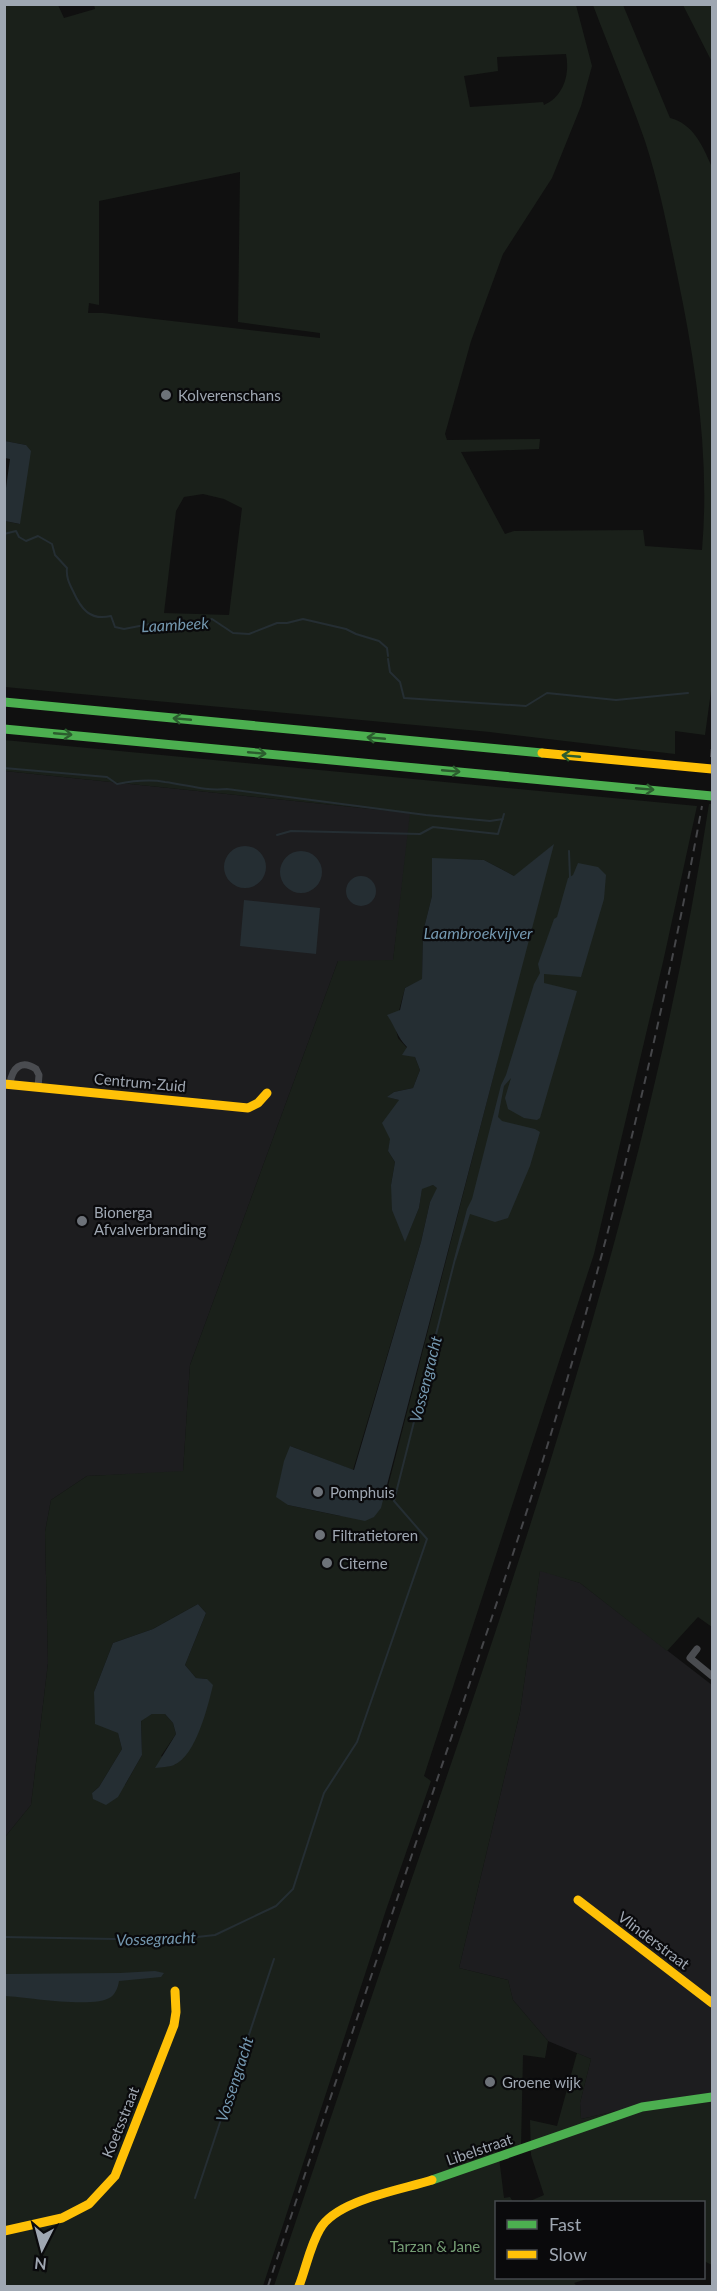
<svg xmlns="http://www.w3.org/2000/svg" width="717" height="2291" viewBox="0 0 717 2291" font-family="Lato,sans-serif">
	<rect width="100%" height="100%" fill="#101010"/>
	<!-- built -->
	<path fill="#1d1d1f" d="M5,771L411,813L393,961H338L190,1365L183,1472L87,1476L51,1500L45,1532L48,1663L31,1805L5,1837Z
		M540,1570L580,1583L712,1685V2094L675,2098L581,2119L580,2103L591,2059L548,2041L513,2000L508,1980L459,1968L520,1712Z"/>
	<!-- green -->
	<path fill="#1a201a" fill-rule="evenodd" d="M94,4L576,5L592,66L581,106L552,178L503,254L471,341L445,434L447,440L540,439L539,449L461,452L505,534L514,531L643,530L645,546L702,550C710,457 696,365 677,274C668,230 659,184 645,141C629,95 610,50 593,5H623L670,118C694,124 703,147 712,167V684L705,735L675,731V754L490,732L5,687V521L19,524L26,445L5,441V5H58L64,18L95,9ZM566,54C570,74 564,96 544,105L543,102L470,107L464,76L498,71L497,57ZM240,172L238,322L320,333V338L103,313H88L89,303L99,305V201ZM203,494L224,499L242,508L229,615L164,613L176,511L184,497Z
		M683,5H712V62Z
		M4,740L697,806L663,962L594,1254L424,1776L431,1781L386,1910L263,2286H5V1837L31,1805L48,1663L45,1532L51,1500L87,1476L183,1471L190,1365L338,961L393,960L410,813L5,771ZM432,859L484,860L514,876L497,1062L387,1490L340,1516L288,1505L290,1446L353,1470L421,1242L430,1202L438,1188L433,1185L422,1188L419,1208L405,1241L391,1185L395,1162L388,1151L399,1100L388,1097L394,1092L413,1088L420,1070L415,1057L398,1038L395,1026L405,988L422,980L423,932L432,896ZM198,1604L206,1613L185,1665L196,1678L207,1679L175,1765L161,1756L176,1734L173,1723L165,1714H152L141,1720L142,1755L125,1785L92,1793L99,1787L122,1749L118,1733L94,1692L113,1643L153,1629Z
		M709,804H712V1627L698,1617L667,1651L580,1583L540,1571L520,1712L459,1968L508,1980L513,2000L548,2041L545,2058L523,2055L521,2147L469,2146L498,2149L504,2198L510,2197L513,2202H496V2278H590L574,2283L577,2286H274C328,2127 381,1967 436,1808C548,1480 657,1147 709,804Z
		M577,2053L591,2059L580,2103L581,2119L675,2098L712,2094V2265L704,2261V2202H528L544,2195L531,2155L530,2120L557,2126Z"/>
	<!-- water -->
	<path fill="#252e33" d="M5,441L26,445L31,451L20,524L5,521V495L10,459L5,458Z
		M554,844L381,1508L374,1517L365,1521L288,1505L276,1497L284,1461L290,1446L354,1470L421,1242L430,1202L437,1188L433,1185L422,1189L419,1208L405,1242L392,1210L391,1185L395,1162L388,1151L390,1139L382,1123L399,1100L387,1097L394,1092L413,1088L420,1070L415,1057L402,1055L407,1047C397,1037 395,1026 387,1015L400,1010L405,988L422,979L423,932L432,896V858L484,860L514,876Z
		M224 867a21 21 0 1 1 42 0a21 21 0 1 1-42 0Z
		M280 872a21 21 0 1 1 42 0a21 21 0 1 1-42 0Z
		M578,863L598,867L606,875L604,899L581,977L544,974V983L577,991L540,1118L537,1120L524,1118L508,1109L505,1098L511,1078L504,1086L498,1117L502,1121L535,1129L540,1132L530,1166L508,1218L495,1222L470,1214L456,1260L454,1259L467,1209L472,1199L501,1085L506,1075L534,984L540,973L538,964L554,919L557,917L568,878L573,875Z
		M346 891a15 15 0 1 1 30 0a15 15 0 1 1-30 0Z
		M244,900L320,908L316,954L240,946Z
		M198,1604L206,1613L185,1665L196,1678L207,1679L213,1685C208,1706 196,1756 174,1765C169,1767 161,1767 155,1768L176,1734L173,1723L165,1714H152L141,1721L142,1755L118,1797L106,1805L93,1799L92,1793L99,1787L122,1749L118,1733L95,1724L94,1692L113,1643L153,1629Z
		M155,1971L164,1973L161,1977L119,1981C118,1987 116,1993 111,1997C94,2009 27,1997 5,1996V1974L120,1973Z"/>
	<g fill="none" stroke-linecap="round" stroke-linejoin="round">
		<!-- stream -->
		<path stroke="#252e33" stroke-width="2" d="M4,534L16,531L19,537L26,541L38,536L52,544L55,555L67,568C66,577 69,583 73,591C81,609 90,621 111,616L115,627L124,629L155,623L167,625L181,622L198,623L212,619L233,633L249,634L277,623H287L303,619L346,629L356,634L379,641L387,648L388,656
			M388,659L390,672L400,682L404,698L526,706L547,693L616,700L688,693
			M4,768L107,777L117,784C132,781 149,779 165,782C189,785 202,791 227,789L426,815L490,821L503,819
			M277,835L291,831L420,834L433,827L498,834L504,814
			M569,851L570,878
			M4,1937L170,1940L215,1935L276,1906L293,1889L324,1793L357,1742L427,1539L394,1501L455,1259
			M195,2198L274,1959"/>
		<!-- street -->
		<path stroke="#4a4c50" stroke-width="7" d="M10,1084C12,1068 21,1059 36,1069L39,1075L38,1087
			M697,1649L690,1658L712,1676"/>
		<!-- fast -->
		<path stroke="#4caf50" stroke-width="9" d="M4,702L542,753
			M4,729L712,796
			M432,2180L642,2107L712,2097"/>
		<!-- slow -->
		<path stroke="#ffc107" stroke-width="9" d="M542,753L712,769
			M4,1084L248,1108L258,1103L267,1093
			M578,1900L712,2003
			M4,2231L62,2218L89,2204L115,2176L174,2025L176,2012L175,1991
			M299,2286C306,2268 310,2246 320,2229C336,2200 401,2190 432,2180"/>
		<!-- rail -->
		<path stroke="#454649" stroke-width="2" stroke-dasharray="8 6" stroke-linecap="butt" d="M711,757L712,746
			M268,2286C323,2119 379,1953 435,1786C481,1649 529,1512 569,1373C623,1186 667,997 702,806"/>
	</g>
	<!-- one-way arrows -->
	<defs><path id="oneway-shaft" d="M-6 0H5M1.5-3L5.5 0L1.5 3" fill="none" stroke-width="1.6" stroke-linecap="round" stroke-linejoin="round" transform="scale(1.5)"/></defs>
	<g stroke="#2b5c2e">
		<use href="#oneway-shaft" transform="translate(182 719) rotate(-175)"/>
		<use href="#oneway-shaft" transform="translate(63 734) rotate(5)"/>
		<use href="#oneway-shaft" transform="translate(376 738) rotate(-175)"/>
		<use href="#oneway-shaft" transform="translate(257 753) rotate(5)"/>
		<use href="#oneway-shaft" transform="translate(571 756) rotate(-175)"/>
		<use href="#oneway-shaft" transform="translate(451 771) rotate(5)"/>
		<use href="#oneway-shaft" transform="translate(645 789) rotate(5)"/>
	</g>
	<!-- markers -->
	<g fill="#6d7279" stroke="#0a0a0c" stroke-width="2">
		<circle cx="166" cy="395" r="6"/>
		<circle cx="82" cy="1221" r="6"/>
		<circle cx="318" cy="1492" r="6"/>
		<circle cx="320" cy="1535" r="6"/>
		<circle cx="327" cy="1563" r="6"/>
		<circle cx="490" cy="2082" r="6"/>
	</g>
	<g text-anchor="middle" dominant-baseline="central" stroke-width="4.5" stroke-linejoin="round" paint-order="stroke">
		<!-- poi labels -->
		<g font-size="15" fill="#9fa7b2" stroke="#0a0a0c" text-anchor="start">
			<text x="178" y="395">Kolverenschans</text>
			<text x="94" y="1212">Bionerga<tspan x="94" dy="17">Afvalverbranding</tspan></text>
			<text x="330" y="1492">Pomphuis</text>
			<text x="332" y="1535">Filtratietoren</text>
			<text x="339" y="1563">Citerne</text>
			<text x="502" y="2082">Groene wijk</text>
		</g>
		<!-- street labels -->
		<g font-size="15" fill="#9fa7b2" stroke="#0a0a0c">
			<text transform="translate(140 1082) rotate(5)">Centrum-Zuid</text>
			<text transform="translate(654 1940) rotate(37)">Vlinderstraat</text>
			<text transform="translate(120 2122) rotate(-68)">Koetsstraat</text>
			<text transform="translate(479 2149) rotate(-19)">Libelstraat</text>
		</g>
		<!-- park labels -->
		<g font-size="15" fill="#769f75" stroke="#0a0a0c">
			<text x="435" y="2246">Tarzan &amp; Jane</text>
		</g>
		<!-- water labels -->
		<g font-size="16" font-style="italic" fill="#7498b0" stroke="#0a0a0c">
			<text transform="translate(175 624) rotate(-3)">Laambeek</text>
			<text x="478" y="932">Laambroekvijver</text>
			<text transform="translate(425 1379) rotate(-76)">Vossengracht</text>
			<text transform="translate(156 1938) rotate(-2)">Vossegracht</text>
			<text transform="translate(234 2079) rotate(-72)">Vossengracht</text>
		</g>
	</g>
	<!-- border -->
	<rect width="717" height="2291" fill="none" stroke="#9fa7b2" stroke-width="12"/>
	<!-- legend -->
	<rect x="495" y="2201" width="210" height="78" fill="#0a0a0c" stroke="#46494e" stroke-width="1.5"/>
	<rect x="507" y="2220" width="30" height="9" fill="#4caf50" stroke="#46494e" stroke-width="1.5"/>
	<text x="549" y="2231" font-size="18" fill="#9fa7b2">Fast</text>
	<rect x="507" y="2250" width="30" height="9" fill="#ffc107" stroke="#46494e" stroke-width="1.5"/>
	<text x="549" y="2261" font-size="18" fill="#9fa7b2">Slow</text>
	<!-- north arrow -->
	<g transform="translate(42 2249) rotate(186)" stroke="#0a0a0c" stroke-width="4.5" paint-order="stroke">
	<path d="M0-4.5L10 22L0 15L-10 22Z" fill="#9fa7b2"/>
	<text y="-9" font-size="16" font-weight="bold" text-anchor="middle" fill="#9fa7b2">N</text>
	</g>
</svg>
